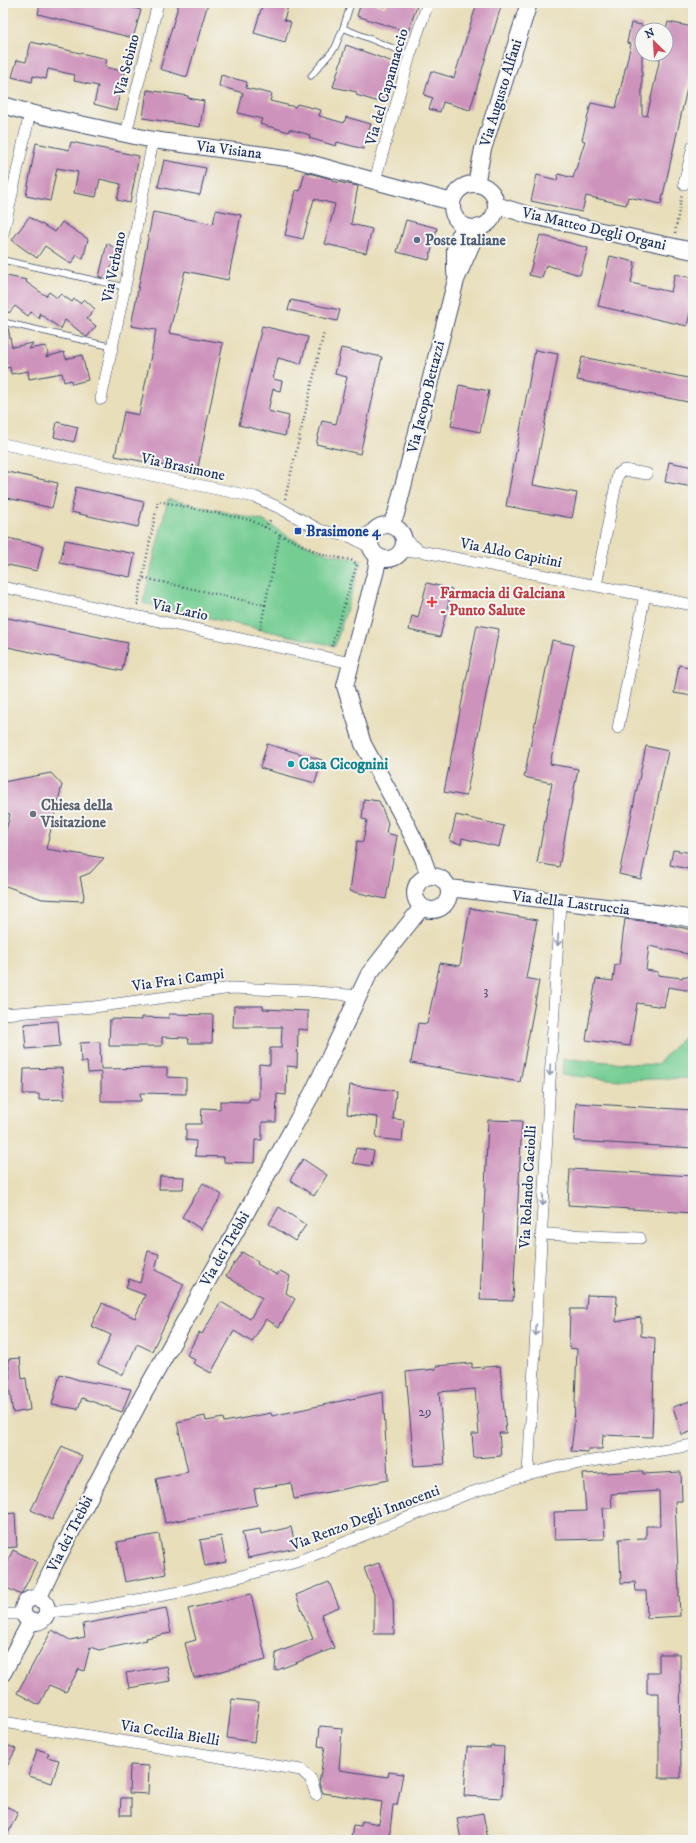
<svg xmlns="http://www.w3.org/2000/svg" width="696" height="1843" viewBox="0 0 696 1843" font-family="'IM FELL DW Pica',serif">
	<rect width="100%" height="100%" fill="#f6f6f2"/>
	<filter id="ink" filterUnits="userSpaceOnUse"><feTurbulence type="fractalNoise" baseFrequency=".025" numOctaves="2"/><feDisplacementMap in="SourceGraphic" scale="8" xChannelSelector="R" yChannelSelector="G"/><feConvolveMatrix kernelMatrix="1 2 1 2 8 2 1 2 1" color-interpolation-filters="sRGB"/></filter>
	<filter id="wash" filterUnits="userSpaceOnUse"><feTurbulence type="fractalNoise" baseFrequency=".012" numOctaves="4" result="noise"/><feDisplacementMap in="SourceGraphic" scale="16" xChannelSelector="R" yChannelSelector="G"/><feGaussianBlur stdDeviation="0.9" result="paint"/><feColorMatrix in="noise" values="0 0 0 0 0 0 0 0 0 0 0 0 0 0 0 0 0 1.4 0 .05"/><feComposite in="paint" operator="in"/></filter>
	<g filter="url(#wash)">
		<rect width="100%" height="100%" fill="#e8deba"/>
		<!-- green -->
		<path fill="#75cd93" stroke="#487e78" d="M168,499L264,521L290,538L327,553L362,560L335,646L143,603Z
			M690,1029L693,1030V1078L620,1080L562,1075L563,1059L657,1065Z"/>
		<g id="blocks">
			<!-- building -->
			<path fill="#ce93bc" d="M40,3H115L141,10L133,38L38,14Z
				M179,3H208L187,77L160,69Z
				M263,3H289L284,20L291,22L285,42L254,33Z
				M361,3H373L385,7L387,3H418L408,32L357,16Z
				M477,3H502L470,110L443,102L440,112L429,109L433,98L424,95L431,71L454,78Z
				M668,22L693,27V62L661,204L628,197L626,205L586,196L582,212L531,201L537,175L557,180L558,174L573,178L585,141L582,140L591,103L616,108L631,44L627,43L631,23L642,25V115L647,116L661,54H666V30Z
				M31,42L107,59L105,67L125,72L116,110L94,104L98,86L74,81L75,75L48,69L46,79L33,76L32,82L12,77L17,60L26,62Z
				M346,45L393,62L382,103L356,95L357,92L333,87Z
				M221,75L247,82L246,88L272,94L270,101L295,107L297,104L321,110L319,116L344,123L346,117L371,124L364,149L337,142L336,146L309,138L310,135L289,129V132L260,124L262,119L238,113L243,93L219,86Z
				M147,90L182,95L188,96V98L204,101L200,127L143,118Z
				M71,142L139,156L130,203L117,200L121,184L100,179L96,197L74,193L78,172L57,168L50,201L26,196L36,143L69,150Z
				M164,160L206,168L200,195L158,187Z
				M305,172L332,179V181L358,186L351,224L372,229L366,253L325,244L335,204L314,199L303,239L285,235L296,190L300,191Z
				M216,210L241,215L228,280L185,271L169,333L223,343L197,472L115,456L124,412L139,415L156,330L131,326L153,212L213,224Z
				M29,217L55,232L62,222L88,239L83,259L77,255L71,264L45,246L37,258L24,249L12,240Z
				M406,220L437,228L429,260L397,252Z
				M540,235L588,248L580,275L546,265L542,278L529,275Z
				M107,243L122,253L103,278L99,277Z
				M610,256L635,262L631,283L671,292L675,274L693,278V314L690,313L687,326L598,306Z
				M6,276L27,280L26,282L46,296L49,292L57,298L61,294L72,302L74,299L80,303L84,299L95,309L87,319L96,326L87,337L65,320L61,329L39,313L40,319L31,312L28,316L15,306L9,313L3,306Z
				M291,300L340,310L337,321L288,310Z
				M262,326L308,337L301,364L278,358L273,379L282,381L280,391L273,389L268,411L289,416L285,436L239,425Z
				M3,327L8,328L12,347L33,343L29,349L46,346L48,353L46,357L64,352L66,359L82,355L88,380L72,384L71,380L64,382L62,373L29,379L28,371L11,374L10,367L3,369Z
				M341,348L382,357L360,454L316,444L322,421L336,424L347,377L335,374Z
				M535,350L558,354L533,485L577,493L572,518L506,506Z
				M582,357L693,379V403L577,380Z
				M459,385L489,391L480,432L451,426Z
				M57,422L78,427L74,442L54,437Z
				M669,462L693,467V487L665,482Z
				M3,471L58,483L52,508L3,497Z
				M76,487L144,502L138,527L71,512Z
				M3,537L43,546L37,571L3,564Z
				M65,540L135,554L130,577L60,563Z
				M427,583L452,589L440,637L409,630L412,616L418,618Z
				M3,617L128,643L122,671L3,646Z
				M477,625L499,629L466,796L444,792Z
				M552,640L574,645L550,764L578,769L559,867L537,863L552,783L524,777Z
				M679,665L693,668V696L674,693Z
				M267,744L322,760L315,783L260,768Z
				M646,746L668,751L641,879L619,874Z
				M51,773L62,785L46,849L104,858L90,873L80,877L84,896L83,901L42,899L3,885V842L10,814L3,813V782Z
				M364,799L379,801L388,823L386,833L397,836L386,899L350,891L357,841L363,842L367,820L362,819Z
				M456,815L504,826L499,847L462,838L461,844L450,841Z
				M673,850L693,853V870L670,865Z
				M470,908L537,920L526,978L539,981L520,1082L411,1063L418,1023L427,1024L440,963L460,966Z
				M625,919L660,923L693,930V955L649,946L646,970L658,972V975L682,978L683,976L693,978L692,991L668,987L664,1007L637,1003L630,1046L586,1040L596,979L613,981L615,965H619Z
				M234,1006H263V1009L308,1011V1030L298,1029L297,1067L287,1066L286,1095L277,1094L276,1122H262V1140H255L254,1163L224,1162V1157L195,1156L196,1141L186,1140V1124H201L202,1108L220,1109V1101L249,1102V1099H259V1064L270,1065V1048H281L282,1027H233Z
				M169,1014L213,1015L212,1043H189L188,1038L162,1037V1046H109L110,1019L142,1020V1017L169,1018Z
				M58,1021L60,1046L26,1049L24,1024Z
				M100,1042L101,1069L167,1068V1077L186,1078V1094L140,1093L141,1101H101V1072L88,1073L87,1062H81L80,1043Z
				M62,1068L65,1099L39,1100V1094H23L24,1069Z
				M350,1085L396,1091L393,1119L404,1120L402,1141L376,1138L378,1117L347,1114Z
				M576,1103L693,1110V1148L574,1141Z
				M488,1120L522,1121L513,1301L480,1300Z
				M356,1148L374,1151L371,1166L353,1163Z
				M303,1159L327,1175L314,1196L290,1180Z
				M570,1169L693,1176V1213L568,1205Z
				M160,1176L184,1177L183,1189H159Z
				M203,1183L222,1195L201,1229L182,1217Z
				M279,1207L306,1225L295,1241L269,1224Z
				M148,1251L159,1254L155,1270L184,1284L152,1351L137,1344L123,1375L98,1364L111,1335L91,1326L102,1303L135,1318L145,1295L126,1288L129,1279L140,1283Z
				M242,1252L258,1262L257,1264L277,1275L280,1271L290,1276L286,1293L295,1299L279,1327L266,1319L252,1342L234,1331L211,1373L193,1363L195,1360L187,1355L199,1332L202,1334L221,1302L250,1319L262,1298L226,1276Z
				M587,1295L617,1296L616,1322L641,1317V1336L655,1338L652,1437L603,1435L602,1449H588V1452L571,1451L574,1426L577,1349L569,1348L570,1309H586Z
				M20,1358L22,1379L26,1378L30,1410L13,1413L8,1380H10L8,1359Z
				M472,1363V1368L500,1366L506,1433H499L501,1456L474,1458L472,1434H479L475,1389L439,1392L445,1464L414,1466L406,1372L436,1369V1366Z
				M60,1374L79,1380L131,1389L122,1412L82,1398L78,1409L52,1405Z
				M383,1392L388,1480L294,1499L291,1483L254,1489L257,1505L165,1523L156,1479L188,1472L177,1422L205,1416L206,1421L223,1418L224,1422L271,1413L272,1416Z
				M693,1400V1431L682,1435L673,1407Z
				M62,1446L82,1456L52,1520L31,1510Z
				M643,1471V1474L681,1472L682,1501H675L680,1616L647,1618L646,1591H636L635,1582L621,1583L619,1539L646,1538V1526H660L659,1491L611,1494L612,1508H603L605,1539L555,1540L554,1512L586,1511L583,1474Z
				M15,1513L17,1547L3,1548V1514Z
				M291,1527L296,1548L248,1558L242,1532L260,1529L261,1534Z
				M159,1534L166,1574L125,1582L117,1542Z
				M221,1536L226,1562L205,1566L200,1540Z
				M13,1550L37,1562L21,1595L3,1586V1581L8,1570L4,1568Z
				M379,1563L393,1600L394,1634H374V1594L364,1568Z
				M329,1582L339,1607L321,1614L334,1648L275,1671L276,1653L313,1639L296,1595Z
				M251,1594L266,1660L194,1678L185,1643L196,1640L188,1609Z
				M166,1608L171,1633L146,1638L147,1640L99,1650L90,1647L84,1671L79,1669L66,1692L49,1685L39,1705L17,1693L52,1630L70,1640L85,1637L83,1624Z
				M659,1654H680L681,1778H659V1693H647V1673H659Z
				M167,1666L170,1681L129,1688L126,1673Z
				M232,1699L259,1702L254,1742L227,1738Z
				M320,1726L342,1728L339,1770L388,1777L389,1772L403,1774L397,1805H393L389,1839L375,1837L374,1840H351L353,1825L361,1826L362,1821L379,1824L382,1802L323,1793L319,1783L325,1747L318,1746Z
				M3,1743L16,1749L3,1774Z
				M491,1746L504,1747L502,1798L464,1796L467,1747L490,1748Z
				M37,1749L49,1753L47,1757L59,1760L52,1783L29,1776Z
				M130,1765L149,1766L148,1794L129,1793Z
				M121,1798H131V1815H120Z
				M3,1805L18,1812L5,1840H3Z
				M483,1813L488,1840H461L457,1818Z"/>
		</g>
	</g>
	<g filter="url(#ink)">
		<use href="#blocks" fill-opacity="0" stroke="#3a496c" stroke-width="1"/>
		<g fill="none" stroke-linecap="round" stroke-linejoin="round">
			<defs>
				<path id="lane" d="M351,3L343,28L410,55
					M311,76L335,48L343,28
					M3,260L125,287
					M3,322L113,347"/>
				<path id="street" d="M126,134L158,3
					M375,180L410,55L428,3
					M684,184L693,146
					M3,234L30,113
					M101,399L125,287L153,140
					M3,444L255,497L280,508L320,530L351,537L371,548
					M351,537L372,532
					M403,537L420,551
					M401,552L420,551L693,605
					M596,585L618,474L624,470L647,474
					M3,587L351,663
					M618,728L645,595
					M3,1014L94,1007L232,988L308,991L358,996
					M541,1234L640,1238
					M528,1474L560,902
					M47,1612L88,1609L180,1592L296,1562L467,1494L528,1474L560,1466L693,1445
					M3,1614H24
					M3,1722L301,1770L311,1779L316,1795"/>
				<path id="secondary" d="M3,105L30,113L153,140L294,159L452,202
					M476,184L483,149L529,3
					M452 206a22 22 0 1 1 44 0a22 22 0 1 1-44 0Z
					M496,205L528,215L693,251
					M455,273V249L463,225
					M370 542a17 17 0 1 1 34 0a17 17 0 1 1-34 0Z
					M390,525L396,514L456,280L479,227
					M378,557L376,570L345,686L363,744L405,821L422,856L429,875
					M415 893a17 17 0 1 1 34 0a17 17 0 1 1-34 0Z
					M449,888L664,914L693,919
					M23 1610a12 12 0 1 1 24 0a12 12 0 1 1-24 0Z
					M38,1599L56,1561L143,1395L242,1220L313,1092L369,974L422,907
					M3,1673L31,1621"/>
			</defs>
			<!-- lane casing -->
			<use href="#lane" stroke="#3a496c" stroke-width="7"/>
			<!-- street casing -->
			<use href="#street" stroke="#3a496c" stroke-width="12"/>
			<!-- secondary casing -->
			<use href="#secondary" stroke="#3a496c" stroke-width="18"/>
			<!-- path -->
			<path stroke="#3a496c" stroke-width="2.5" stroke-dasharray="1 3" stroke-linecap="butt" d="M675,233L682,194
				M285,499L324,332
				M280,535L324,555L351,560L357,564L331,648
				M144,578L265,605L260,631
				M137,605L158,501L250,520L265,527
				M265,605L280,535L265,527L272,518"/>
			<!-- lane -->
			<use href="#lane" stroke="#fff" stroke-width="5.5"/>
			<!-- street -->
			<use href="#street" stroke="#fff" stroke-width="11"/>
			<!-- secondary -->
			<use href="#secondary" stroke="#fff" stroke-width="16"/>
		</g>
		<!-- one-way arrows -->
		<defs><path id="oneway-shaft" d="M-6 0H5M1.5-3L5.5 0L1.5 3" fill="none" stroke-width="1.6" stroke-linecap="round" stroke-linejoin="round"/></defs>
		<g stroke="#8d97ae">
			<use href="#oneway-shaft" transform="translate(558 940) rotate(93)"/>
			<use href="#oneway-shaft" transform="translate(550 1070) rotate(93)"/>
			<use href="#oneway-shaft" transform="translate(543 1200) rotate(93)"/>
			<use href="#oneway-shaft" transform="translate(536 1330) rotate(93)"/>
		</g>
	</g>
	<!-- markers -->
	<circle fill="#5c6f8a" stroke="#f6f6f2" stroke-width="1.5" cx="417" cy="240" r="4"/>
	<rect fill="#1a4fb4" stroke="#f6f6f2" stroke-width="1.5" x="294" y="527" width="8" height="8" rx="2"/>
	<path fill="#e0444e" stroke="#f6f6f2" stroke-width="1.5" d="M430 596h4v4h4v4h-4v4h-4v-4h-4v-4h4z"/>
	<circle fill="#0f9aa8" stroke="#f6f6f2" stroke-width="1.5" cx="291" cy="764" r="4"/>
	<circle fill="#6b7280" stroke="#f6f6f2" stroke-width="1.5" cx="33" cy="814" r="4"/>
	<g text-anchor="middle" dominant-baseline="central" stroke-width="4" stroke-linejoin="round" paint-order="stroke">
		<!-- number labels -->
		<g font-size="13" fill="#484876">
			<text x="486" y="991">3</text>
			<text x="425" y="1412">29</text>
		</g>
		<!-- street labels -->
		<g font-size="15" fill="#1b2f5e" stroke="#f6f6f2">
			<text transform="translate(127 65) rotate(-76)">Via Sebino</text>
			<text transform="translate(387 87) rotate(-74)">Via del Capannaccio</text>
			<text transform="translate(501 93) rotate(-73)">Via Augusto Alfani</text>
			<text transform="translate(229 150) rotate(7)">Via Visiana</text>
			<text transform="translate(594 229) rotate(13)">Via Matteo Degli Organi</text>
			<text transform="translate(114 267) rotate(-79)">Via Verbano</text>
			<text transform="translate(426 397) rotate(-76)">Via Jacopo Bettazzi</text>
			<text transform="translate(183 467) rotate(12)">Via Brasimone</text>
			<text transform="translate(511 553) rotate(11)">Via Aldo Capitini</text>
			<text transform="translate(180 610) rotate(12)">Via Lario</text>
			<text transform="translate(571 903) rotate(7)">Via della Lastruccia</text>
			<text transform="translate(178 980) rotate(-8)">Via Fra i Campi</text>
			<text transform="translate(528 1187) rotate(-87)">Via Rolando Caciolli</text>
			<text transform="translate(225 1249) rotate(-60)">Via dei Trebbi</text>
			<text transform="translate(365 1518) rotate(-21)">Via Renzo Degli Innocenti</text>
			<text transform="translate(70 1534) rotate(-63)">Via dei Trebbi</text>
			<text transform="translate(170 1733) rotate(9)">Via Cecilia Bielli</text>
		</g>
		<!-- service labels -->
		<g font-size="15" font-weight="bold" fill="#4e5e75" stroke="#f6f6f2" text-anchor="start">
			<text x="425" y="240">Poste Italiane</text>
		</g>
		<!-- transit labels -->
		<g font-size="15" font-weight="bold" fill="#164399" stroke="#f6f6f2" text-anchor="start">
			<text x="306" y="531">Brasimone 4</text>
		</g>
		<!-- health labels -->
		<g font-size="15" font-weight="bold" fill="#be3a42" stroke="#f6f6f2" text-anchor="start">
			<text x="440" y="593">Farmacia di Galciana<tspan x="440" dy="17">- Punto Salute</tspan></text>
		</g>
		<!-- culture labels -->
		<g font-size="15" font-weight="bold" fill="#0d838f" stroke="#f6f6f2" text-anchor="start">
			<text x="299" y="764">Casa Cicognini</text>
		</g>
		<!-- worship labels -->
		<g font-size="15" font-weight="bold" fill="#5b616d" stroke="#f6f6f2" text-anchor="start">
			<text x="41" y="805">Chiesa della<tspan x="41" dy="17">Visitazione</tspan></text>
		</g>
	</g>
	<!-- margin -->
	<rect width="696" height="1843" fill="none" stroke="#f6f6f2" stroke-width="16"/>
	<!-- north arrow -->
	<g transform="translate(654 42) rotate(335)"><circle r="19" fill="#f6f6f2" stroke="#9ea6b7"/>
	<path d="M0-3L7 15L0 10L-7 15Z" fill="#d1495b"/>
	<text y="-6" font-size="11" font-weight="bold" text-anchor="middle" fill="#1b2f5e">N</text>
	</g>
</svg>
